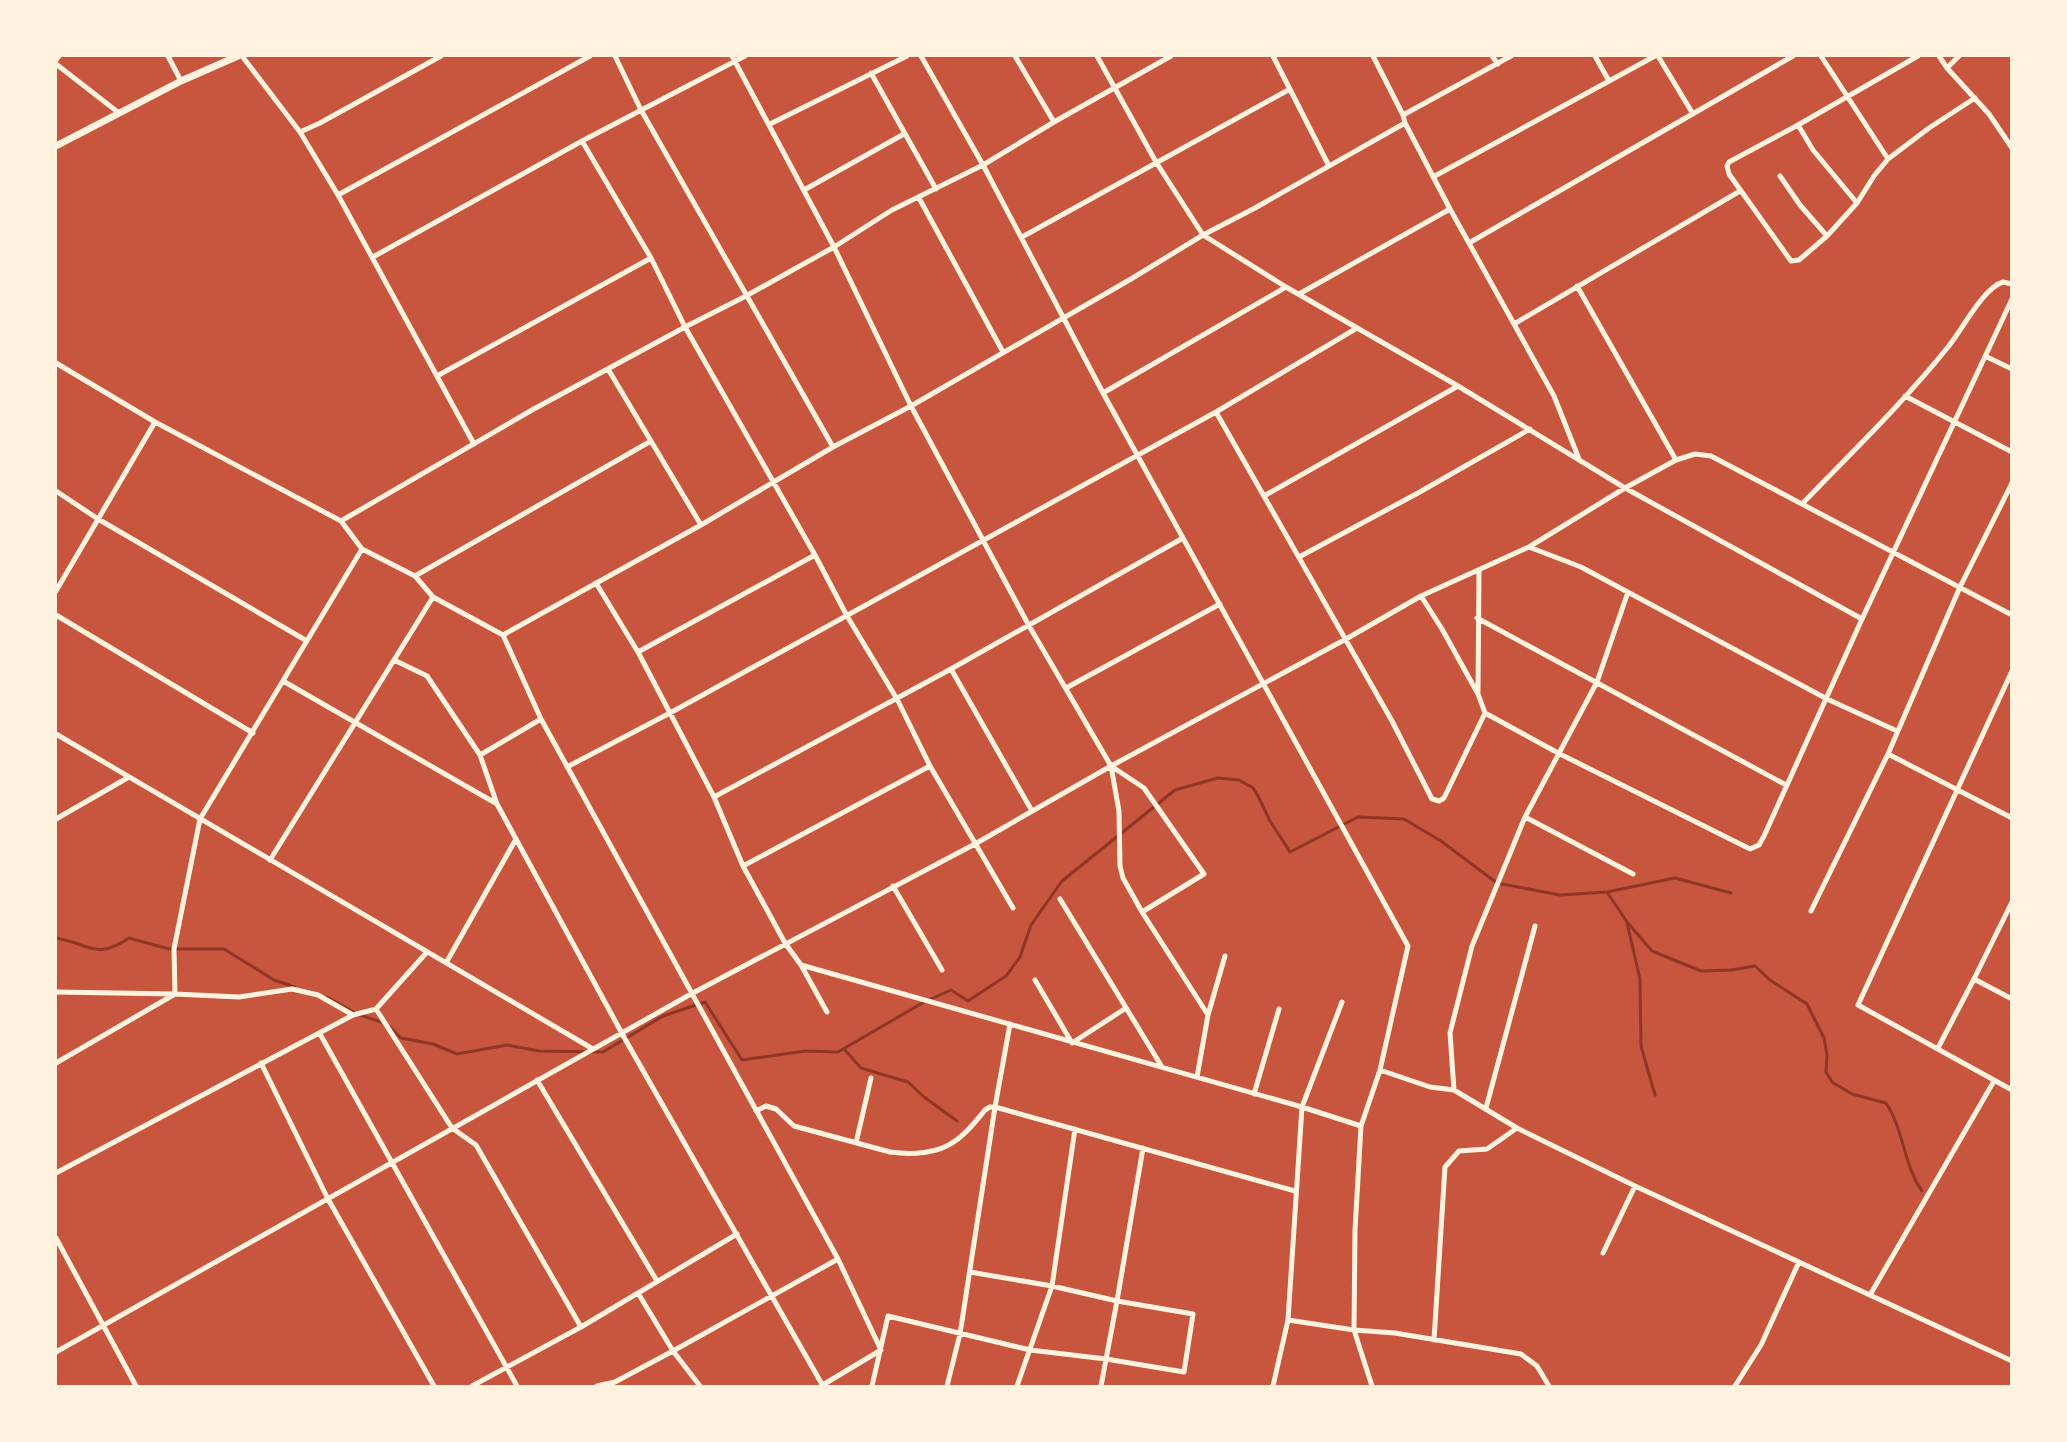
<svg xmlns="http://www.w3.org/2000/svg" width="2067" height="1442" viewBox="0 0 2067 1442" font-family="'Fira Sans',sans-serif">
	<rect width="100%" height="100%" fill="#c8553d"/>
	<g fill="none" stroke-linecap="round" stroke-linejoin="round">
		<!-- stream -->
		<path stroke="#8f3625" stroke-width="3" d="M1607,892L1675,878L1731,893
			M1627,923L1640,979L1641,1046L1655,1095
			M56,938C88,943 96,961 129,938L169,949H224L274,980L295,987
			M327,997L357,1014L384,1023
			M389,1026L401,1038L433,1044L457,1054L507,1045L539,1051L603,1052L663,1016L705,1002L742,1060L805,1051L838,1052L924,1002L951,990L968,1001L1006,976L1020,957L1031,925L1062,881L1175,790L1218,778L1239,780L1253,788L1258,796L1270,821L1290,852L1358,817L1404,819L1441,841L1497,883L1560,895L1607,892L1627,922L1652,951L1701,971L1731,970L1755,966L1770,980L1807,1004L1824,1038L1827,1055L1826,1072L1832,1082L1852,1094L1886,1103C1904,1130 1903,1164 1922,1191
			M844,1049L861,1068L908,1082L924,1097L957,1121"/>
		<!-- minor -->
		<path stroke="#fff3e0" stroke-width="5" d="M168,56L181,81
			M242,56L300,132L338,195L474,444
			M615,56L641,110L833,447
			M732,56L834,247L911,406L1028,624L1111,766L1119,811L1120,866L1123,878L1142,912L1208,1015
			M921,56L983,165L1103,393L1408,946L1380,1070L1361,1126L1355,1230L1354,1330L1372,1386
			M1015,56L1054,122
			M1097,56L1156,162L1203,235L1286,287L1458,386L1625,488L1862,619
			M1273,56L1329,166
			M1373,56L1403,115L1405,123L1450,209L1554,396L1579,459
			M1492,56L1498,64
			M1595,56L1609,81
			M1658,56L1693,114
			M1821,56L1888,159
			M1918,56L1798,125L1729,162L1727,166L1729,174L1791,261L1799,260L1827,236L1857,203L1874,176L1888,159L1929,128L1975,98
			M1939,56L1947,68L1989,114L2012,148
			M56,60L59,56
			M56,64L119,113
			M1947,68L1959,56
			M871,73L936,189
			M1403,115L1511,56
			M770,124L907,56
			M1798,125L1813,150L1857,203
			M300,132L320,123L441,56
			M582,141L651,258L685,327L815,555L847,616L897,699L930,766L1013,908
			M1780,176L1800,205L1827,236
			M1433,177L1655,56
			M804,190L904,134
			M338,195L590,56
			M919,198L1003,352
			M1022,237L1290,89
			M1469,243L1793,56
			M373,257L582,141L745,56
			M1577,286L1676,460
			M1299,294L1450,209
			M1514,324L1740,191
			M1985,356L2012,369
			M56,363L155,422L341,521L362,549L415,576L433,597L503,635L541,719L838,1259L881,1350L821,1386
			M608,369L701,525
			M437,376L651,258
			M1103,393L1286,287
			M1905,396L2012,452
			M1216,412L1392,721L1432,799L1439,801L1444,798L1485,713
			M56,491L98,519L307,641
			M1264,496L1458,386
			M1802,504C1851,453 1903,403 1948,347C1962,330 1983,288 2003,282L2012,284
			M341,521L532,410L685,327L746,296L834,247L892,210L983,165L1054,122L1171,56
			M1529,547L1581,567L1827,699L1897,731
			M1299,557L1418,493L1530,429
			M415,576L651,441
			M596,583L638,652L714,797L743,866L785,943L801,965L827,1012
			M56,591L155,422
			M1421,596L1442,629L1478,694L1485,713L1560,754L1750,849L1759,845L1764,836L1862,619L2012,299
			M56,615L253,733
			M1477,618L1786,785
			M503,635L701,525L833,447L911,406L1131,279L1203,235L1255,208L1405,123
			M638,652L815,555
			M394,660L427,676L480,755L497,804L516,839L625,1039L823,1386
			M951,669L1032,811
			M2012,671L1858,1005L2012,1090
			M283,681L497,804
			M1066,688L1220,604
			M1478,692L1479,571
			M56,734L593,1049
			M1888,754L2012,818
			M480,755L541,719
			M1111,766L1144,788L1204,874L1142,912
			M567,767L670,713L1216,412L1357,328
			M714,797L951,669L1183,538
			M1525,817L1633,874
			M56,819L129,777
			M270,860L433,597
			M743,866L930,766
			M893,886L942,970
			M1060,899L1162,1067
			M1811,911L1888,754L1960,587L2012,483
			M446,963L516,839
			M801,965L1302,1107L1361,1126
			M1974,979L2012,999
			M1035,980L1072,1043L1126,1008
			M56,992L175,994L239,997L292,989L318,995L353,1015
			M376,1009L452,1128L476,1145L581,1327
			M320,1034L517,1386
			M1938,1048L1974,979L2012,902
			M56,1063L175,994L174,949L200,819L362,549
			M261,1063L328,1199L434,1386
			M1380,1070L1430,1087L1454,1090L1517,1128L1635,1186L2012,1361
			M1197,1077L1208,1015L1225,956
			M537,1080L657,1281
			M1454,1090L1450,1033L1472,946L1525,817L1597,682L1628,592
			M1254,1094L1279,1009
			M1486,1108L1535,926
			M756,1111L766,1106L776,1109L794,1126L890,1152C911,1155 938,1154 955,1141C967,1133 976,1121 985,1110L990,1107H995L1295,1191
			M856,1143L871,1078
			M56,1173L353,1015L376,1009L427,952
			M56,1238L136,1386
			M1603,1253L1635,1186
			M970,1272L1052,1286L1075,1129
			M638,1293L673,1351L700,1386
			M1870,1295L1994,1081
			M1288,1320L1354,1330L1395,1333L1521,1354L1537,1366L1549,1386
			M1434,1340L1445,1167L1459,1151L1487,1149L1517,1128
			M56,1352L691,994L975,844L1111,766L1346,639L1421,596L1529,547L1625,488L1676,460L1695,454L1711,456L2012,615
			M472,1386L581,1327L737,1234
			M597,1386L615,1382L673,1351L838,1259
			M872,1386L888,1316L1030,1350L1106,1359L1184,1372L1193,1314L1117,1301L1101,1386
			M947,1386L960,1334L995,1107L1010,1024
			M1017,1386L1052,1286L1117,1301L1143,1148
			M1273,1386L1288,1320L1302,1107L1342,1002
			M1735,1386L1761,1345L1799,1262"/>
		<!-- tertiary -->
		<path stroke="#fff3e0" stroke-width="7" d="M56,146L181,81L238,56"/>
	</g>
	<!-- border -->
	<rect width="2067" height="1442" fill="none" stroke="#fff3e0" stroke-width="114"/>
</svg>
